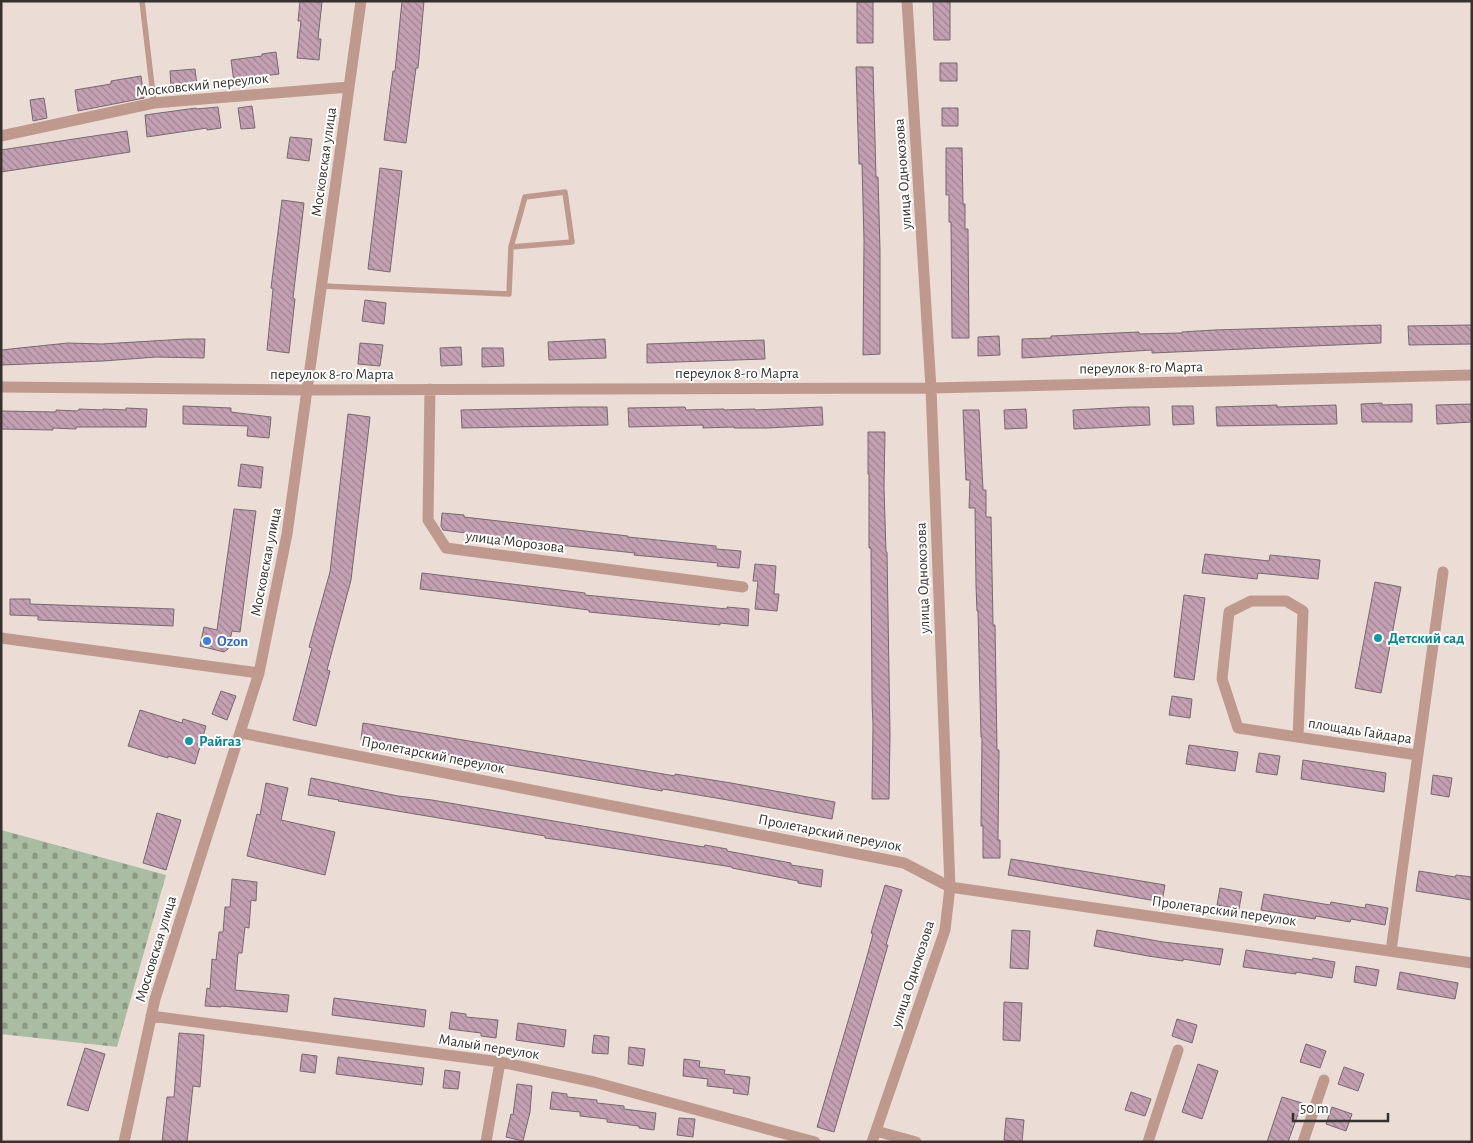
<svg xmlns="http://www.w3.org/2000/svg" width="1473" height="1143" viewBox="0 0 1473 1143" font-family="'Alegreya Sans',sans-serif">
	<defs>
		<pattern id="cemetery-stones" width="16" height="16" patternUnits="userSpaceOnUse" patternTransform="scale(1.25)"><rect width="16" height="16" fill="#aabca1"/><path d="M2 7V4a2 2 0 0 1 4 0v3zM10 15v-3a2 2 0 0 1 4 0v3z" fill="#8b9984"/></pattern>
		<pattern id="building-back-hatch" width="6" height="6" patternUnits="userSpaceOnUse" patternTransform="scale(1.25)"><rect width="6" height="6" fill="#c4a0b3"/><path d="M-1 5l2 2M0 0l6 6M5-1l2 2" fill="none" stroke="#a08392"/></pattern>
	</defs>
	<rect width="100%" height="100%" fill="#ebddd6"/>
	<!-- cemetery -->
	<path fill="url(#cemetery-stones)" d="M1,830L166,875L117,1047L1,1034Z"/>
	<!-- building -->
	<path fill="url(#building-back-hatch)" stroke="#766970" d="M300,1L322,2L318,39H321L319,60L297,58L301,21H298Z
		M402,1H424L418,68H416L406,143L384,140L393,71H395Z
		M933,1H950V40H934Z
		M857,2H873V43H857Z
		M276,52L279,74L248,78V80L234,82L231,60L262,56V54Z
		M940,63H957V81H940Z
		M856,67H873L876,177H878L880,250V354L863,355L864,240L862,164H859Z
		M195,69L197,86L171,88L170,71Z
		M141,76L144,98L78,111L75,90L111,84V81Z
		M44,98L47,118L33,121L30,100Z
		M252,106L255,128L241,129L238,108Z
		M218,107L221,128L207,130V128L147,137L145,115L196,108V109Z
		M942,108H958V126H942Z
		M127,131L130,152L1,172V150Z
		M290,137L312,139L309,161L287,158Z
		M946,148H962L963,204H965V229H968L969,338H952L951,222H949V195H946Z
		M380,168L402,171L390,272L368,269Z
		M282,200L304,203L293,298L295,299L289,353L267,350L273,289L271,288Z
		M365,300L386,303L384,324L362,321Z
		M1381,325V343L1152,353V350L1022,358V339L1051,338V336L1139,332V334L1182,333V332L1214,330Z
		M1472,325V344L1409,345L1408,326Z
		M999,336L1000,355L978,356V337Z
		M186,339H205L204,358L156,357L103,361L1,365V350L68,343L102,344Z
		M605,339L606,358L549,360L548,342Z
		M764,340L765,359L647,363V344Z
		M360,343L383,345L380,366L358,364Z
		M461,347L462,365L441,366L440,348Z
		M482,348H503L504,366L482,367Z
		M1382,403V405L1412,404V422H1362L1361,404Z
		M1472,404V422L1437,424L1436,405Z
		M1277,405V407L1336,405L1337,424L1217,426L1216,407Z
		M183,406L231,408V412L271,417L269,438L247,436L248,426L183,424Z
		M1172,406H1193L1194,424L1173,425Z
		M577,407H607L608,425L462,428L461,410Z
		M685,407L686,410L724,409V410L755,409V410L822,407L823,425L768,428H734V427L703,428V425L629,427L628,408Z
		M1128,407H1149L1150,425L1074,429L1073,410Z
		M126,408L147,409L146,427H76V429L53,428V430L1,429V411L56,412V410L78,411L79,409L103,410V409L126,410Z
		M1026,409L1027,428L1005,429L1004,410Z
		M963,410H979L983,490H986V517H991L993,625H995L997,750H999L998,840H1000V858H983V826H981L982,737H981L978,611H977L976,586L975,508H969L970,480H966Z
		M348,414L370,417L366,453L351,580L327,670L330,671L316,726L293,720L312,648L309,647L330,572Z
		M868,432H885L884,487L886,552H887L890,735L889,799H872L873,724L872,702L871,548H869V474H868Z
		M241,464L263,467L261,488L238,486Z
		M234,509L256,511L240,632L232,631L228,649L224,652L200,646L204,627L217,630Z
		M442,513L464,515V517L628,536V537L716,546V549L741,551L739,568L717,566L718,563L634,555L635,553L550,544L443,530L441,526Z
		M1205,554L1269,561L1270,555L1320,560L1318,579L1258,573L1257,579L1202,573Z
		M755,564L776,566L774,594H779L777,611L755,609L758,581H753Z
		M422,573L585,593V595L727,609V607L749,609L748,626L720,623V625L589,612V610L420,589Z
		M1375,582L1401,587L1381,693L1355,688Z
		M1184,595L1205,598L1194,680L1174,677Z
		M10,599H30V604L174,609L173,626L38,620V616L10,615Z
		M221,691L236,696L227,720L212,714Z
		M1172,696L1192,699L1190,718L1169,715Z
		M140,710L182,723L183,719L206,726L195,764L168,756V758L128,746Z
		M363,723L675,776V774L731,783L835,802L832,819L722,799L663,789L662,791L361,740Z
		M1189,745L1238,752L1235,771L1186,764Z
		M1259,753L1280,756L1277,775L1256,772Z
		M1303,760L1386,773L1384,792L1301,779Z
		M1433,775L1452,778L1449,797L1431,794Z
		M311,778L398,796L432,800L704,847L705,845L727,849V851L791,863V865L823,870L821,887L798,883V881L732,868V867L567,841L545,838V836L338,801L339,800L308,795Z
		M266,783L288,788L281,820L335,832L325,875L247,856L257,814L260,815Z
		M157,813L181,820L166,870L143,863Z
		M1011,859L1165,885L1162,902L1008,875Z
		M1419,871L1455,877L1456,875L1472,877V900L1416,891Z
		M232,879L257,882L256,901L251,900L249,928L245,927L242,953H238L235,990L289,995L287,1012L221,1006V1007L205,1006L207,988L210,989L212,959L216,960L219,932H223L225,907H230Z
		M885,885L902,890L886,945H888L834,1132L817,1127L866,960L873,934L871,933Z
		M1220,888L1242,892L1239,909L1217,905Z
		M1264,894L1330,905L1331,902L1365,908L1366,904L1388,908L1385,925L1351,919L1350,922L1316,916L1315,919L1261,910Z
		M1012,930L1030,931L1028,969L1010,968Z
		M1097,930L1163,942L1223,949L1220,965L1183,959V961L1148,956L1094,946Z
		M1246,950L1312,960L1313,958L1335,962L1332,978L1296,972V974L1243,967Z
		M1356,966L1379,970L1376,986L1354,982Z
		M1400,972L1458,983L1455,999L1397,989Z
		M334,998L426,1010L424,1027L332,1015Z
		M1004,1002L1022,1003L1020,1041L1003,1040Z
		M451,1012L466,1014V1017L498,1020L496,1038L481,1036V1033L449,1029Z
		M1177,1019L1197,1025L1192,1043L1172,1036Z
		M518,1023L566,1030L564,1047L516,1040Z
		M179,1033L204,1035L200,1087L193,1086L187,1142H162L167,1097H174Z
		M594,1035L609,1037L608,1054L592,1053Z
		M1306,1044L1326,1051L1320,1068L1300,1062Z
		M629,1047L645,1049L643,1066L628,1064Z
		M85,1048L105,1054L88,1111L67,1105Z
		M302,1054L317,1056L315,1073L300,1071Z
		M338,1057L424,1068L422,1085L336,1074Z
		M684,1059L700,1061L699,1067L725,1070L724,1074L750,1077L748,1095L733,1093L734,1089L707,1086L708,1079L683,1076Z
		M1198,1064L1218,1071L1202,1119L1182,1112Z
		M1344,1067L1364,1074L1358,1091L1338,1084Z
		M445,1070L460,1072L458,1089L443,1088Z
		M517,1084L532,1086L530,1112L523,1141L506,1137L511,1114L513,1115Z
		M552,1092L567,1094V1097L597,1100V1103L624,1106V1109L656,1113L654,1130L639,1128V1126L607,1122V1119L580,1116V1112L550,1109Z
		M1131,1092L1151,1099L1145,1116L1125,1110Z
		M1282,1097L1302,1103L1288,1142H1267Z
		M1332,1107L1352,1114L1346,1131L1326,1124Z
		M679,1118L695,1119L693,1137L677,1135Z
		M1006,1118L1024,1120L1022,1142L1004,1140Z"/>
	<g fill="none" stroke-linecap="round" stroke-linejoin="round">
		<!-- lane -->
		<path stroke="#c0998e" stroke-width="5.5" d="M142,1L154,103
			M322,286L509,294L511,247L525,197L565,192L572,242L511,247"/>
		<!-- street -->
		<path stroke="#c0998e" stroke-width="11" d="M1,136L154,103L349,87
			M1,387L308,390L931,388L1472,375
			M430,389L428,520L446,548L743,587
			M1,638L259,673
			M241,733L904,863L950,887L1472,963
			M1298,737L1303,611L1286,601H1251L1229,612L1222,679L1238,728L1417,755
			M1391,951L1443,572
			M151,1016L500,1062L594,1082L815,1142
			M876,1131L916,1142
			M124,1142L155,999L259,673L287,534L361,1
			M486,1142L500,1062
			M872,1142L945,930L950,887L931,388L907,1
			M1148,1142L1178,1050
			M1303,1142L1324,1080"/>
	</g>
	<!-- markers -->
	<g fill="#0f9aa8" stroke="#fff" stroke-width="2">
		<circle cx="1378" cy="638" r="5"/>
		<circle cx="189" cy="741" r="5"/>
	</g>
	<circle fill="#3f7fe0" stroke="#fff" stroke-width="2" cx="207" cy="641" r="5"/>
	<g text-anchor="middle" dominant-baseline="central" stroke-width="4" stroke-linejoin="round" paint-order="stroke">
		<!-- street labels -->
		<g font-size="15" fill="#36312e" stroke="#fff">
			<text transform="translate(202 85) rotate(-6)">Московский переулок</text>
			<text transform="translate(324 162) rotate(-82)">Московская улица</text>
			<text transform="translate(903 174) rotate(-94)">улица Однокозова</text>
			<text transform="translate(1141 368) rotate(-1)">переулок 8-го Марта</text>
			<text x="737" y="373">переулок 8-го Марта</text>
			<text x="332" y="374">переулок 8-го Марта</text>
			<text transform="translate(515 542) rotate(7)">улица Морозова</text>
			<text transform="translate(266 562) rotate(-79)">Московская улица</text>
			<text transform="translate(923 578) rotate(-92)">улица Однокозова</text>
			<text transform="translate(1360 731) rotate(9)">площадь Гайдара</text>
			<text transform="translate(433 755) rotate(11)">Пролетарский переулок</text>
			<text transform="translate(830 833) rotate(11)">Пролетарский переулок</text>
			<text transform="translate(1224 911) rotate(8)">Пролетарский переулок</text>
			<text transform="translate(156 949) rotate(-73)">Московская улица</text>
			<text transform="translate(913 974) rotate(-72)">улица Однокозова</text>
			<text transform="translate(489 1047) rotate(9)">Малый переулок</text>
		</g>
		<!-- culture labels -->
		<g font-size="15" font-weight="bold" fill="#0d838f" stroke="#fff" text-anchor="start">
			<text x="1388" y="638">Детский сад</text>
			<text x="199" y="741">Райгаз</text>
		</g>
		<!-- shop labels -->
		<g font-size="15" font-weight="bold" fill="#366cbe" stroke="#fff" text-anchor="start">
			<text x="217" y="641">Ozon</text>
		</g>
	</g>
	<!-- border -->
	<rect width="1473" height="1143" fill="none" stroke="#36312e" stroke-width="5"/>
	<!-- scale -->
	<path d="M1293 1113v8h95v-8" fill="none" stroke="#36312e" stroke-width="2.5"/>
	<text x="1300" y="1113" font-size="15" fill="#36312e" stroke="#ffffff" stroke-width="4" paint-order="stroke">50 m</text>
</svg>
